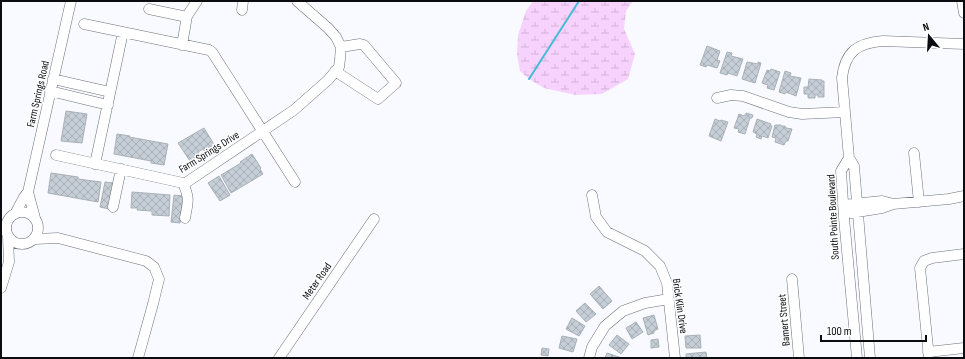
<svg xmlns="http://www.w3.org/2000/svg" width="965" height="359" viewBox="0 0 965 359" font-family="'Sofia Sans Condensed',sans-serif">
	<defs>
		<pattern id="wetland-marsh" width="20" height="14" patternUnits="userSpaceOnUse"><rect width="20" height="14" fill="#f6d2fd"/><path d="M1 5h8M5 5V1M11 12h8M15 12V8" fill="none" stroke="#d2b3d8"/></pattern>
		<pattern id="building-cross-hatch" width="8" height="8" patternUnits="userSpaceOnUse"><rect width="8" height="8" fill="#c5ced6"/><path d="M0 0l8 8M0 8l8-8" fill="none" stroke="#a8b0b6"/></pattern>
	</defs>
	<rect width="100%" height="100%" fill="#f9faff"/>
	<!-- wetland -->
	<path fill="url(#wetland-marsh)" d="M533,1H633L626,11L624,29L635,54L628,79L602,94L575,95L544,88L529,79L520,71L517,55L518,35L526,11Z"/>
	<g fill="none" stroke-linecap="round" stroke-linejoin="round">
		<!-- stream -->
		<path stroke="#44bcd7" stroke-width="2" d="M529,79L579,1"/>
	</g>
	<!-- building -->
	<path fill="url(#building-cross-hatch)" stroke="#a8b1b8" d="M707,46L720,51L717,60L720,61L717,68L707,65L706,67L700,65Z
		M727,52L732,53L731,56L743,59L737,76L728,73L727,75L720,73Z
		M747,62L758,64V62L761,63L755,83L742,79Z
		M771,69L780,72L774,90L767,88L768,85L762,83L767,70L770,71Z
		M785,71L791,73L790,76L801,78L796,96L786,92L785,94L779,92Z
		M809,79L822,80L821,81H824V97H818V95H815V98H808V94H804V87H808Z
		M66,111L87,114L82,143L61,141Z
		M746,113L753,115L752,118H750L745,134L738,132L739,129L734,128L739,114L744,116V115H746Z
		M715,119L720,121L721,120L728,122L721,141L709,136Z
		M757,119L771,124L770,126H772L768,138L762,136L761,139L756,137L757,134L753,132Z
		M775,125H781V126H785L786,128L792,129L788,141H786L784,145L775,142L776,138L772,137Z
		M204,128L215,146L205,152L203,149L198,152L200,155L190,161L178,143Z
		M117,134L130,136L129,137L168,144L164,165L151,163V161L114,154Z
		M252,154L261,168L260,169L263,174L231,193L221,175L241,163L240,162Z
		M51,173L78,177V179L101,182L98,202L48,193Z
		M219,176L230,195L220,201L208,183Z
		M105,182L114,183L109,209L100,207Z
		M132,192L170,195L169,216L152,215V211L137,210L138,208H131Z
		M174,195L183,196L180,223L171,222Z
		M599,286L612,301L603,309L590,294Z
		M585,303L596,314L586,322L576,311Z
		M654,315L658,329L654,331V333L648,335L643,318Z
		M572,318L585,326L579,336L566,329Z
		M636,322L643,332L632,339L626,328Z
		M617,335L629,344L621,354L609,345Z
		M700,335L701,348H686L685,336Z
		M562,336L577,339L573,352L559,348Z
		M658,339L659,347L651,348V340Z
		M542,348L549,349L548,356L541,355Z
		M706,352L707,358H686V354Z
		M607,353L622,358H605Z"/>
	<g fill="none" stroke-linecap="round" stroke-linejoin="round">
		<defs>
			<path id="minor" d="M962,1L964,13
				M149,9L187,17
				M242,10L243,1
				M84,24L209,50L212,52L295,182
				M182,45L187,16L197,1
				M335,71L378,99L396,83L364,45L360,44L341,47
				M53,79L110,92
				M50,91L108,105
				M717,98L731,95L743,96L789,112L802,114L845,112
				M914,153L919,202
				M56,155L183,183L187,182L294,110L328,80L339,67L340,59L341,47L336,37L328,28L297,1
				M849,158L842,78C845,52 857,43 883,41L964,44
				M95,164L123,32
				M183,183C190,199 188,202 185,218
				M28,192L35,218
				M592,195L596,217L607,232L645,251L660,266L667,283L675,358
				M843,205L882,201L890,203
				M113,207L121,169
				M6 228a16 16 0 1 1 32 0a16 16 0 1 1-32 0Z
				M851,213L882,208L893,204L949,199L964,196
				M15,214L24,197L28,192L71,1
				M35,239L58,238L146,261L154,267L159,279L153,304L138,358
				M792,279L799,358
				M1,288L9,262L8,237
				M928,352L964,348
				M279,358L374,219
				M589,358L592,347L605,326L623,311L645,303L669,299
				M857,358L844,218L841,171L849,158L854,166L870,358
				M929,358L920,268L924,261L932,258L964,254"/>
		</defs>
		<!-- minor casing -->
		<use href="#minor" stroke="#6d717a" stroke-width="11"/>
		<!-- minor -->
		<use href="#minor" stroke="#fff" stroke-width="10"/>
	</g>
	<g text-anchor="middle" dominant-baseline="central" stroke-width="3" stroke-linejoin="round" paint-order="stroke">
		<!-- street labels -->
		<g font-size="11" fill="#0b0c0f" stroke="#fff">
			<text transform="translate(38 94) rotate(-77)">Farm Springs Road</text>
			<text transform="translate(209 152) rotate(-32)">Farm Springs Drive</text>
			<text transform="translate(833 217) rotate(-93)">South Pointe Boulevard</text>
			<text transform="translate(317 281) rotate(-55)">Meter Road</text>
			<text transform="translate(680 306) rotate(82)">Brick Klin Drive</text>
			<text transform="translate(784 320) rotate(-95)">Bamert Street</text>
		</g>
	</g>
	<!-- border -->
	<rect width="965" height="359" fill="none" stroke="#0b0c0f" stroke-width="4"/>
	<!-- north arrow -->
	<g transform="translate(929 36) rotate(342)" stroke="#ffffff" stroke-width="3" paint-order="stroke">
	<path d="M0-3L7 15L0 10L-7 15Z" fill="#0b0c0f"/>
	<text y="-6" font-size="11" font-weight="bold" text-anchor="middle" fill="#0b0c0f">N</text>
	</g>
	<!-- scale -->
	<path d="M821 335v6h105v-6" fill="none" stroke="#0b0c0f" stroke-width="2"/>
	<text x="827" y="335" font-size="12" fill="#0b0c0f" stroke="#ffffff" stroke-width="3" paint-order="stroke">100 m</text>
</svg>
